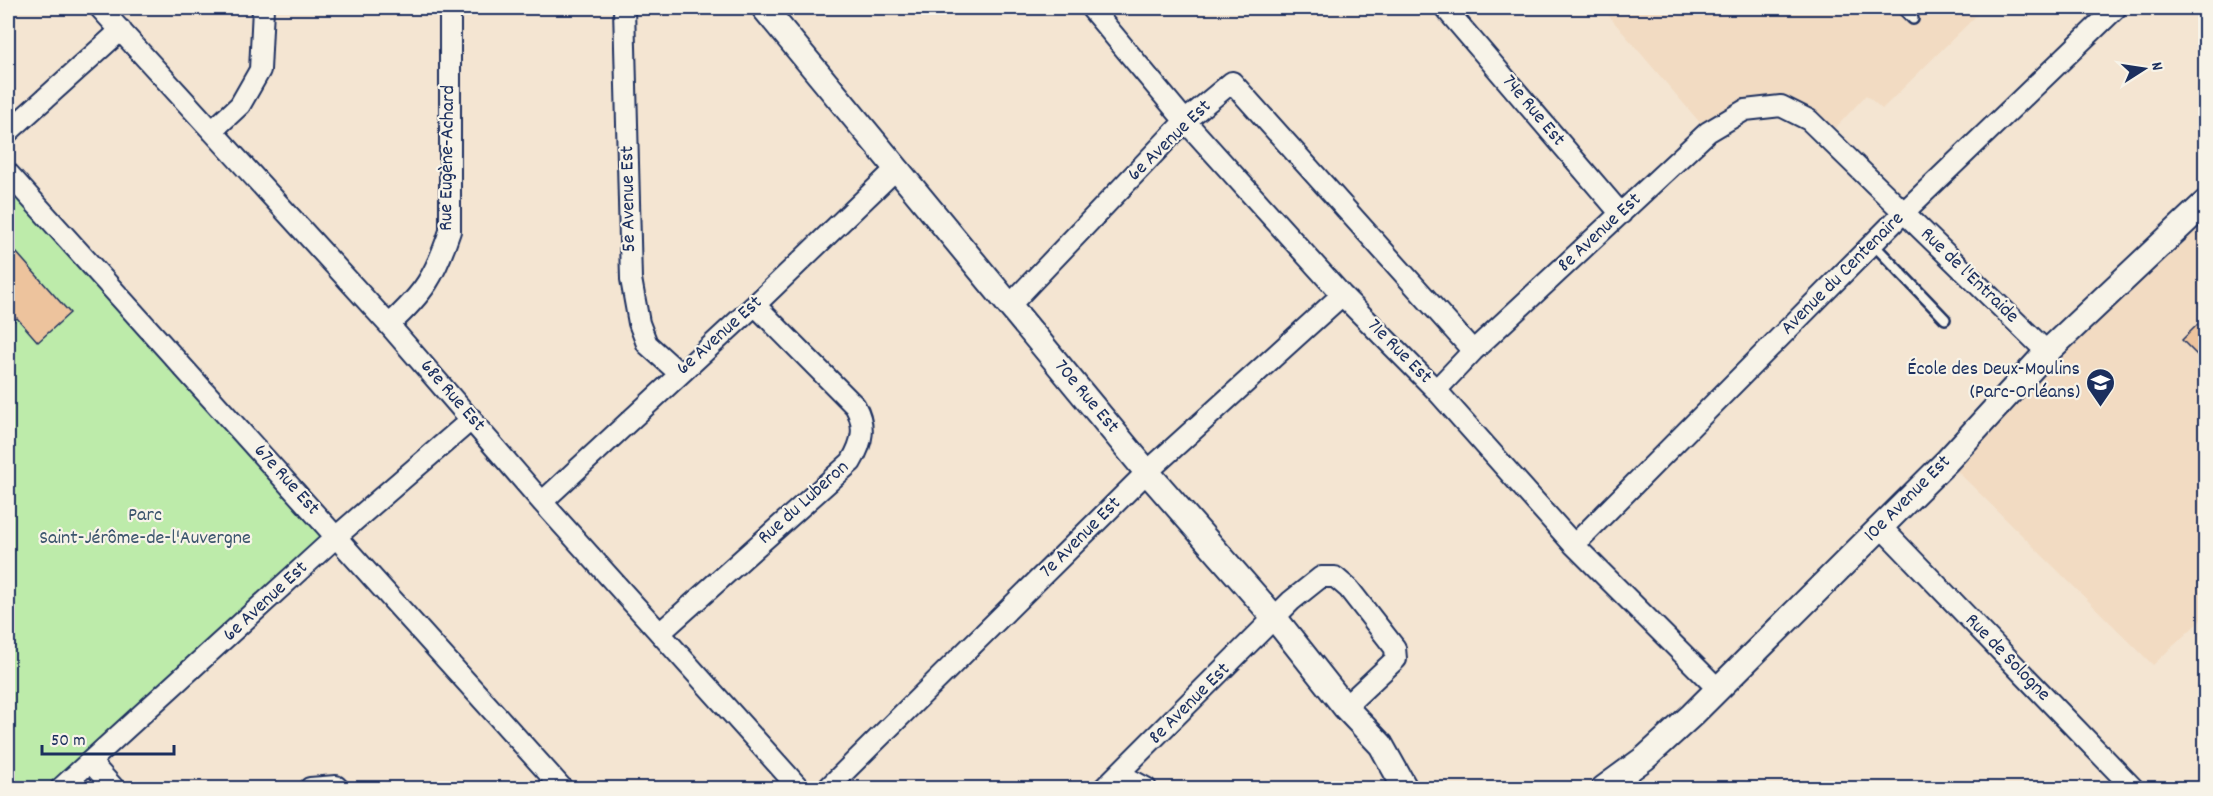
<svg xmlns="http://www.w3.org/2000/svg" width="2213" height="796" viewBox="0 0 2213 796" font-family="Dekko,sans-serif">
	<rect width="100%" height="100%" fill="#f4e5d2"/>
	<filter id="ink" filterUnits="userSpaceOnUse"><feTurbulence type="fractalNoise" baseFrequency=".0167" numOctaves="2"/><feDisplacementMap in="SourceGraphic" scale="12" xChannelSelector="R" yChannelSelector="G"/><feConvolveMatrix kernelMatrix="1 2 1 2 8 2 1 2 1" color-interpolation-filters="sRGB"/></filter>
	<g filter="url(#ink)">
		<!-- built -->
		<path fill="#f2dbc2" d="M1602,8H1984L1882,109L1866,95L1827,137L1781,106L1708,132Z
			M2205,202V616L2153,665L1947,461Z"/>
		<!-- green -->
		<path fill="#bdebaa" stroke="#6c8d84" stroke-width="1.5" d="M8,173L337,536L61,788H8Z"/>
		<!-- building -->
		<path fill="#edc39d" stroke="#1b2f5e" stroke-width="1.5" d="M8,243L70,313L38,342L17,318L8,326Z
			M2205,317V363L2182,340Z"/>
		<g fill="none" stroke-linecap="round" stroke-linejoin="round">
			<defs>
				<path id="service" d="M1902,8L1913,19
					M1873,244L1945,319"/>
				<path id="minor" d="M100,8L389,325L542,502L799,788
					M624,8L631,279L639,323L647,344L679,373
					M1091,8L1185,121L1342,295L1436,390L1574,545L1717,688
					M1445,8L1621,214
					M212,131L240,105L260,70L263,8
					M8,132L121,30
					M8,173L562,788
					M1010,305L1185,121L1232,82L1473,351
					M389,325C424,293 435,276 450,231V8
					M1436,390L1473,351L1708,132L1745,110L1781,106L1809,120L2047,352
					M542,502L755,305L896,169
					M1881,527L2133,788
					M1574,545L1904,212L2116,8
					M660,633L851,462C863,442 866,426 855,406L755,305
					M91,763L114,788
					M1120,774L1146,788
					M61,788L337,536L472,419
					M310,788L336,786L338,788
					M828,788L1147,472L1342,295
					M1104,788L1291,601L1321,577H1335L1349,589L1395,648L1396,659L1345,707"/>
				<path id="tertiary" d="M764,8L1147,472L1274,617L1345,707L1381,745L1405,788
					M1604,788L1645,758L1692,715L1947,461L2047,352L2206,202"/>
			</defs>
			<!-- service casing -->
			<use href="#service" stroke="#1b2f5e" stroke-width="14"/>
			<!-- minor casing -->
			<use href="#minor" stroke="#1b2f5e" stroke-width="24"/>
			<!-- tertiary casing -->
			<use href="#tertiary" stroke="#1b2f5e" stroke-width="28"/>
			<!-- service -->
			<use href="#service" stroke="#f7f3e8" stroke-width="9"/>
			<!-- minor -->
			<use href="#minor" stroke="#f7f3e8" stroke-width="20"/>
			<!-- tertiary -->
			<use href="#tertiary" stroke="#f7f3e8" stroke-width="24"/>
		</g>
	</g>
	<!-- icons -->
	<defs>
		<symbol id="school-pin" viewBox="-11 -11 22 30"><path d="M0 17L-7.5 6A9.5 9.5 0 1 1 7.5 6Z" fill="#1b2f5e" stroke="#f7f3e8"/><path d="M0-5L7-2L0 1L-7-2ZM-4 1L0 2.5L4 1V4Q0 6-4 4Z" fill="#fff"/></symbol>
	</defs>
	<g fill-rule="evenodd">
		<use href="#school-pin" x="2084" y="366" width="33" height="45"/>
	</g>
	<g text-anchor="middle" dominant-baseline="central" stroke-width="4.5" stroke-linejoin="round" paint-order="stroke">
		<!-- street labels -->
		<g font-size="20" fill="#1b2f5e" stroke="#f7f3e8">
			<text transform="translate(1533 111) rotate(50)">74e Rue Est</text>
			<text transform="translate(1170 141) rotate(-44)">6e Avenue Est</text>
			<text transform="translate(448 158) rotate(-89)">Rue Eugène-Achard</text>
			<text transform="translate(629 199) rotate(-91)">5e Avenue Est</text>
			<text transform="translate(1600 233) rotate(-43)">8e Avenue Est</text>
			<text transform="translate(1843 274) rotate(-45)">Avenue du Centenaire</text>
			<text transform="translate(1969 276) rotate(44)">Rue de l'Entraide</text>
			<text transform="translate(720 336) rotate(-42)">6e Avenue Est</text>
			<text transform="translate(1399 352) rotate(45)">71e Rue Est</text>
			<text transform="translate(452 396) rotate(49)">68e Rue Est</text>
			<text transform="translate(1086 397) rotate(50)">70e Rue Est</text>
			<text transform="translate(286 480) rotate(48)">67e Rue Est</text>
			<text transform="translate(1908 499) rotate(-45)">10e Avenue Est</text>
			<text transform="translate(804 503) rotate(-42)">Rue du Luberon</text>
			<text transform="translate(1081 538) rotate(-45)">7e Avenue Est</text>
			<text transform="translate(266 602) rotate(-43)">6e Avenue Est</text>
			<text transform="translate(2007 658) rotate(46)">Rue de Sologne</text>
			<text transform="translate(1190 704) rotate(-45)">8e Avenue Est</text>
		</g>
		<!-- poi labels -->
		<g font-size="20" fill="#1b2f5e" stroke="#f7f3e8" text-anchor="end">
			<text x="2080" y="370">École des Deux-Moulins<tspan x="2080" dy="23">(Parc-Orléans)</tspan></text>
		</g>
		<!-- park labels -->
		<g font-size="20" fill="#3b556d" stroke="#f7f3e8">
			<text x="145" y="516">Parc<tspan x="145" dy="23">Saint-Jérôme-de-l'Auvergne</tspan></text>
		</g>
	</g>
	<!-- margin -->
	<rect width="2213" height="796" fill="none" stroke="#f7f3e8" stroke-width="30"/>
	<rect x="15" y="15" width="2183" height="766" fill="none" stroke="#1b2f5e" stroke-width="2" filter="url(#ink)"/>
	<!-- north arrow -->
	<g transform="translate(2144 69) rotate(78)" stroke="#f7f3e8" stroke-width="4.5" paint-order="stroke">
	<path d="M0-4.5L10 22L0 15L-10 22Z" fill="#1b2f5e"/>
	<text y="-9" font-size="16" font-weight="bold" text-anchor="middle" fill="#1b2f5e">N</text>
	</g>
	<!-- scale -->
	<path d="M42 745v9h132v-9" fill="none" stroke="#1b2f5e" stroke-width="3"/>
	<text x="51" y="745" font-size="18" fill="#1b2f5e" stroke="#f7f3e8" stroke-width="4.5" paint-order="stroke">50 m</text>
</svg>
